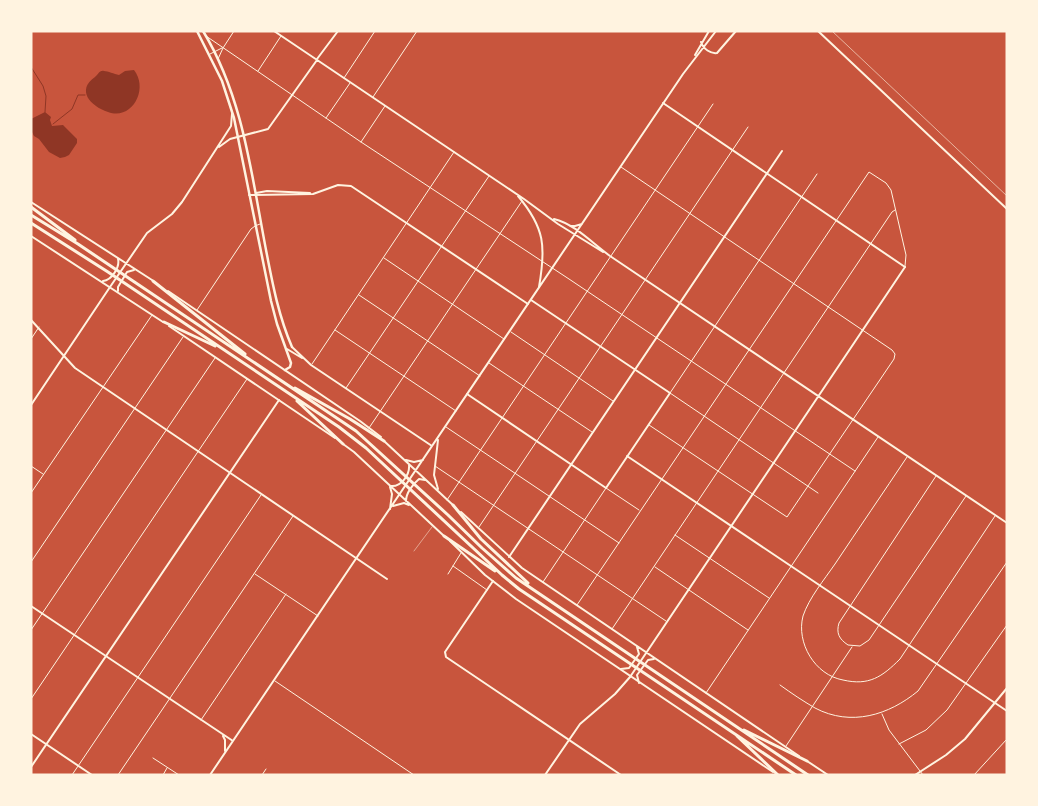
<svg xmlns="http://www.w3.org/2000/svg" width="1038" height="806" viewBox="0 0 1038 806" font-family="Commissioner,sans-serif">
	<rect width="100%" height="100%" fill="#c8553d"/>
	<!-- water -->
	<path fill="#8f3625" d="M134,70C149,89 132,121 108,112C90,106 76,90 95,77C98,75 99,70 104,71C108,71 114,74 119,75L125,71Z
		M45,112L51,117L50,120L52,126L63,125L77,139V143L69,155L65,157L60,158L49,152L39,139L34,136L31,130V119Z"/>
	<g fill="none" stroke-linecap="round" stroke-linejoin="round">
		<!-- stream -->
		<path stroke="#8f3625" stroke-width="1" d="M31,67L43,86L46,96L45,112
			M53,124L72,109L78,95H85"/>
		<!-- service -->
		<path stroke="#fff3e0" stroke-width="0.5" d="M414,551L432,527"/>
		<!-- minor -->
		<path stroke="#fff3e0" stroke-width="1" d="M206,36L361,142L569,279L855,471
			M210,54L222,48
			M218,59L223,48L234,31
			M258,71L281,36
			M344,78L375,31
			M373,97L417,31
			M326,118L350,83
			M361,142L385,106
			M621,167L892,350L895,354L894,359L787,517L649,425
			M817,174L670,393L818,493
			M384,258L504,339
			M359,295L480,376
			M197,310L251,229L255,226L260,224
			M335,330L456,411
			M511,332L613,401
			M31,339L39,327
			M489,363L592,432
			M312,364L454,152
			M346,388L489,176
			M446,427L619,543
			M369,428L522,201
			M907,457C883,493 859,528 835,564C824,580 809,598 803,616C796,643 815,675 843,680C869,686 882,677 900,659L995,516
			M31,466L43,474
			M435,466L666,621
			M936,476L839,623C836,633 839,639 848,645L860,646L869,640L966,496
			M31,493L152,315
			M447,500L713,104
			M479,527L748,127
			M675,535L769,598
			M31,562L183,337
			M453,566L487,590
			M655,567L748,630
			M255,574L318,616
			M448,574L461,553
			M543,582L606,488L639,510
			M577,605L869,172L886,183L891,190L906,255L905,266
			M612,629L892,212L895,210
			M31,630L215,358
			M275,681L414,775
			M780,685C791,693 803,701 815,708C851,727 889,715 918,691L1007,562
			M706,693L878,437
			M31,699L247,379
			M882,714L889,730L923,775
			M201,720L286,594
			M899,744L926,730L947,710L1007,625
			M786,746L852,647
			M153,758L179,775
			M72,775L261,495
			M118,775L293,516
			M163,775L167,768
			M262,775L266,769
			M974,775L1007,739"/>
		<!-- tertiary -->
		<path stroke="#fff3e0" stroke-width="2" d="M317,59L338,31
			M663,103L905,267
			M256,193L267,191L310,193
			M249,195L313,194L338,185L351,186L528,304
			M31,320L75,368L387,579
			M467,394L606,488L670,393L531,300
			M31,405L110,287
			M627,456L1007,711
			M509,557L782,151
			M493,581L445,652L446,657L621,775
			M31,734L92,775
			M31,767L279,400
			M545,775L580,724L615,694L630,677"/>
		<!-- secondary -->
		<path stroke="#fff3e0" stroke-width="2" d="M274,31L524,199L558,224L603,252
			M818,31L1007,209
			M701,42C703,49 711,54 717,53L736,31
			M695,55L709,31
			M219,147L230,139L268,129L317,60
			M518,196C545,228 546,247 539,287
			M31,202L152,280
			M554,219C575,224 593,244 610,256L1007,523
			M570,226H575L582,224
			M31,236L163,322
			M103,281C112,280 120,267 118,259
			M110,287L147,233L172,214L182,202L231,126L232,114
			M118,291V287L127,272L134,270
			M168,291L360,421L381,437
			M169,326L335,438
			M292,347L311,365L432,446
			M287,349L302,358
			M384,441L454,506
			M343,444L354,452L444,536
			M406,460L414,462L423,460
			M391,486C401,487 410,475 409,465
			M390,487L392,494L390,509
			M438,489L434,475L438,440
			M406,501C406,493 413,484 419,479L425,480
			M393,506L404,503L409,505
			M461,512L522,568L799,756
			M450,541L485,575L516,599L773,772
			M31,606L233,741
			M621,669L629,668L639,654L637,647
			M630,677L905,267
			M639,683L637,675L648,660L654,659
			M223,736L225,740V751
			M807,761L828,775
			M210,775C369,542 526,308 683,74L716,31
			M915,775L946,755L965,739L1007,688"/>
		<!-- primary -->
		<path stroke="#fff3e0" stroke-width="2.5" d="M197,31L222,81L234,118L271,301L277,324L291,363L290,367L285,370
			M203,31C244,98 252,179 267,255C273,286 279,317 292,347"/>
		<!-- motorway -->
		<path stroke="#fff3e0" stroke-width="3" d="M31,207L75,240
			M31,215L78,244L356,431L448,515L482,548L516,578L808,775
			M31,223L108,272L339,427L366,448L502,575L519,589L796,775
			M153,281L245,354
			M164,322L215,346
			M295,388L350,419L384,441
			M297,401L343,444
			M453,505L481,539L528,583
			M444,536L495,571
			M744,730L807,761
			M737,736L778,775"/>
		<!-- rail -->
		<path stroke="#e9b49f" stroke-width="1" d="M832,31L1007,196"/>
	</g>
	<!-- border -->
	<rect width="1038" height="806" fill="none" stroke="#fff3e0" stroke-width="65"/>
</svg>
